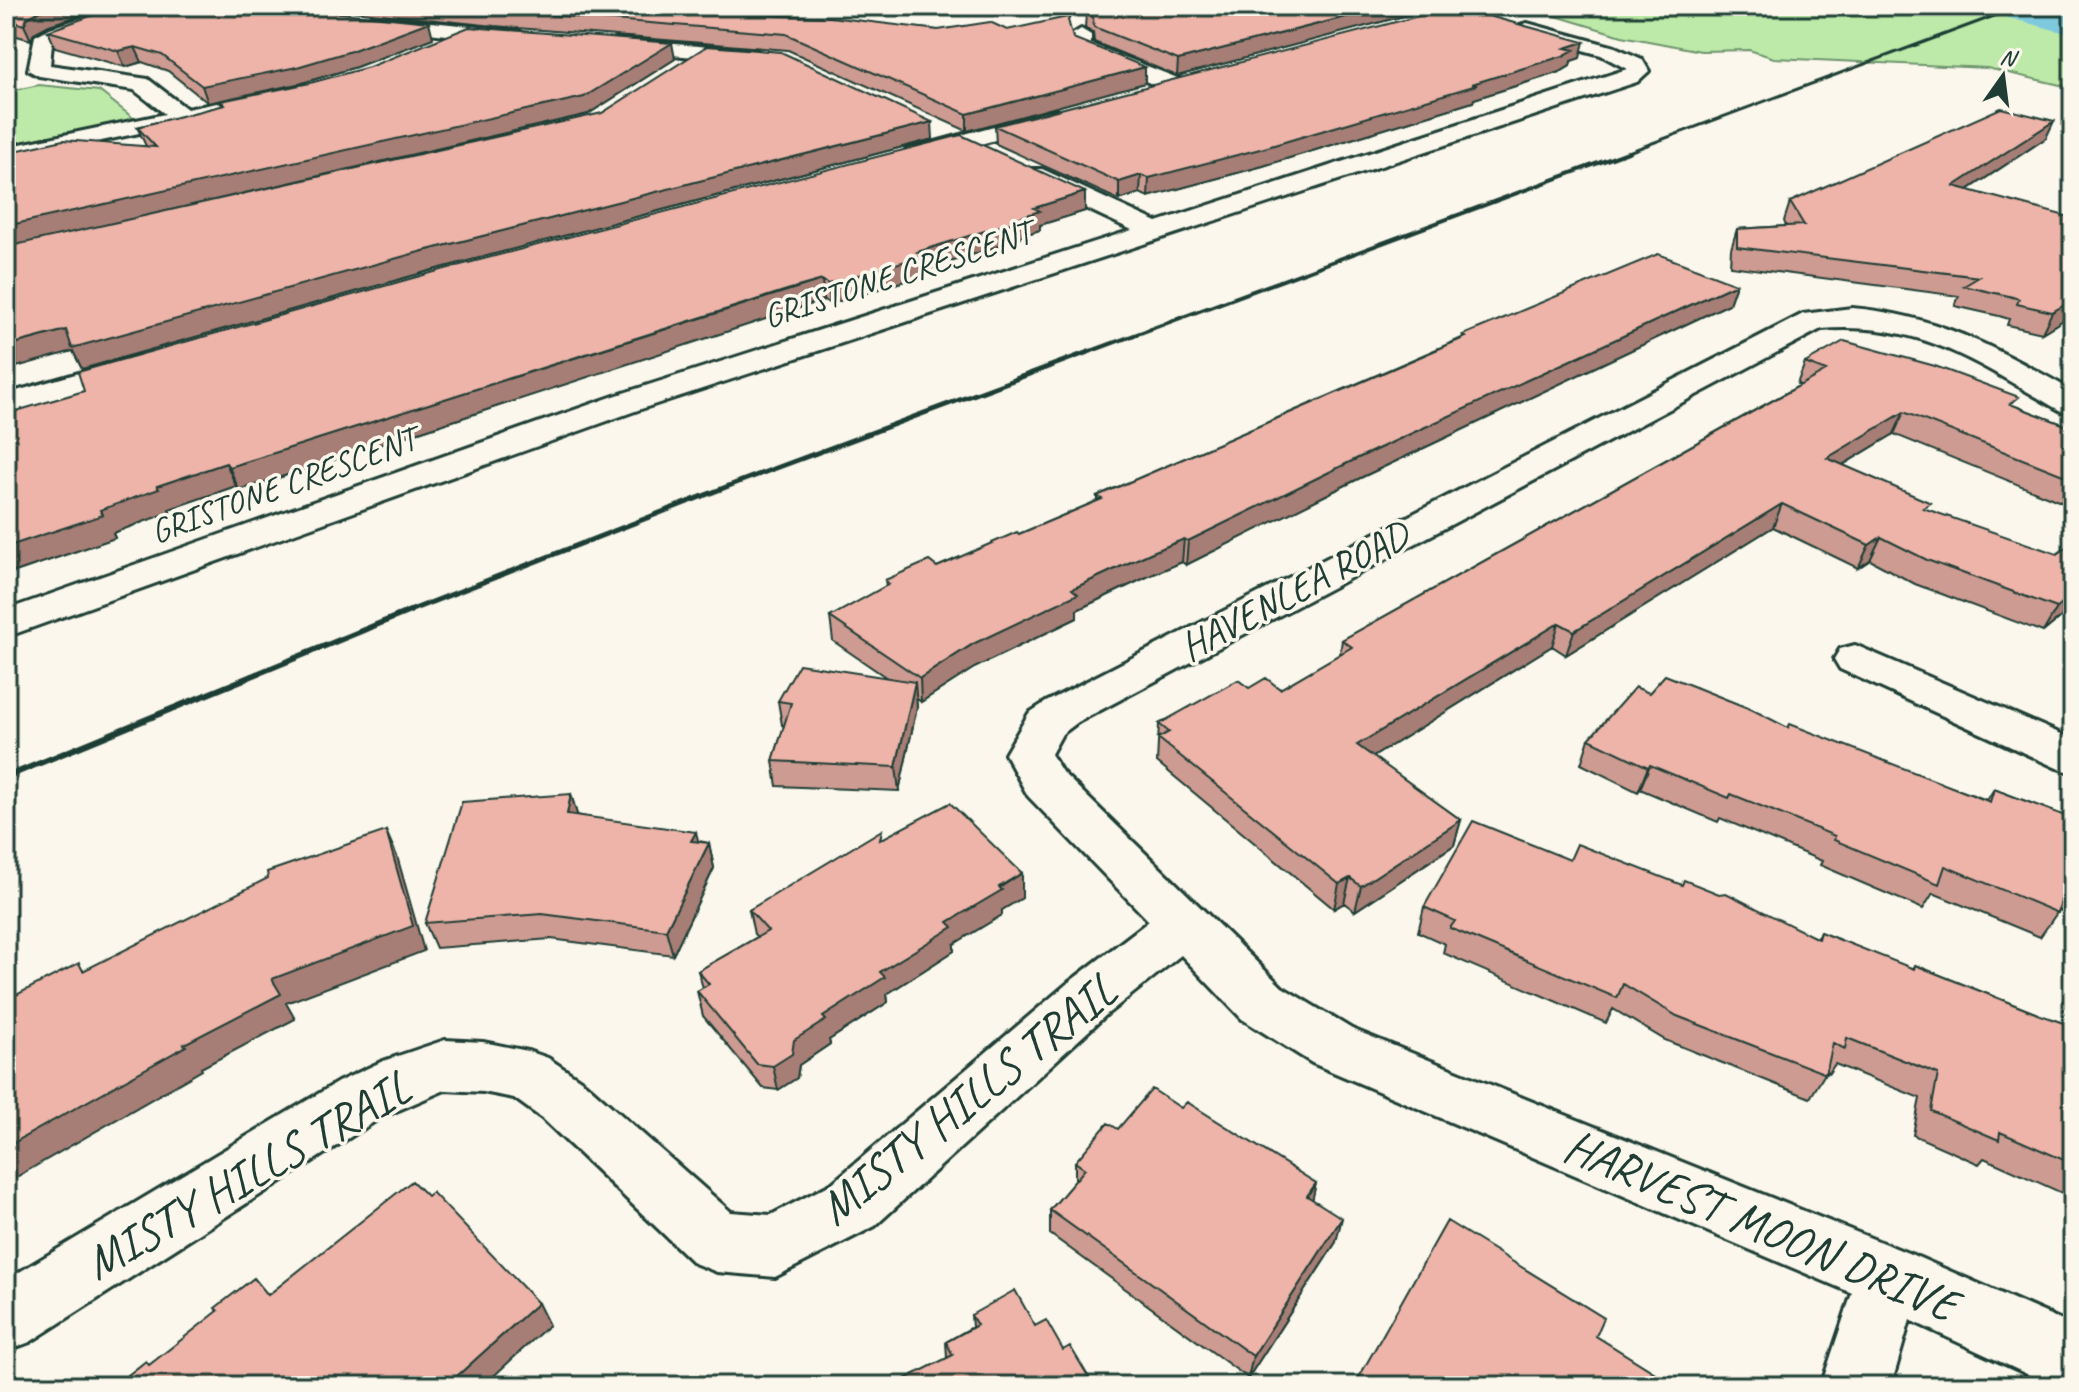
<svg xmlns="http://www.w3.org/2000/svg" width="2079" height="1392" viewBox="0 0 2079 1392" font-family="Caveat,sans-serif">
	<rect width="100%" height="100%" fill="#fbf7ec"/>
	<filter id="ink" filterUnits="userSpaceOnUse"><feTurbulence type="fractalNoise" baseFrequency=".0125" numOctaves="2"/><feDisplacementMap in="SourceGraphic" scale="16" xChannelSelector="R" yChannelSelector="G"/><feConvolveMatrix kernelMatrix="1 2 1 2 8 2 1 2 1" color-interpolation-filters="sRGB"/></filter>
	<g filter="url(#ink)">
		<!-- green -->
		<path fill="#bdeaa8" stroke="#6e946e" stroke-width="2" d="M1523,6H1994L2073,34V88L1987,68L1774,58L1749,50L1701,51L1622,36Z
			M39,85L99,91L137,121L6,147V92Z"/>
		<g fill="none" stroke-linecap="round" stroke-linejoin="round">
			<!-- river -->
			<path fill="#7ec9dd" fill-rule="evenodd" d="M1990,6H2050L2073,12V35L1995,14Z"/>
			<defs>
				<path id="street" d="M120,6H148L146,10L52,43L50,65L148,79L187,109L217,103L225,105L228,110L225,115L6,161V147L165,114L134,90L39,76L28,70L35,36L50,28Z
					M372,16L519,31L529,37L519,43L365,26L362,22Z
					M1527,23L1615,47L1642,59L1649,71L1637,82L638,410L6,637V610L614,396L1132,230L1024,179L1021,174L1024,169H1042L1157,222L1627,69L1601,55L1520,33L1517,29L1520,25Z
					M1081,29L1091,35V44L1180,79L1183,84L1180,89H1164L1074,51L1071,35Z
					M615,39L758,51L768,57L758,63L608,49L605,45Z
					M1053,110L1061,112L1064,117L1061,122L915,162L906,160L903,155L906,150Z
					M1852,308C1939,315 1999,350 2073,391V414L2061,411C1976,363 1923,321 1821,329L1078,722L1062,734L1051,754L1062,772L1282,987L1352,1029L1913,1255L2073,1325V1386H2053L1910,1320L1891,1386H1821L1852,1293L1312,1063L1242,1019L1181,955L1106,1015L875,1226L775,1277L717,1272L694,1263L543,1119L514,1098L483,1092L445,1090L380,1118L30,1342L6,1351V1280L338,1082L383,1061L445,1040L483,1042L528,1051L548,1058L585,1083L731,1212L771,1215L831,1184L1068,983L1149,921L1028,796L1005,754L1029,713L1046,702L1803,314Z
					M138,356L149,359L154,366L149,373L6,414V394Z
					M1855,645L2073,739V773L2057,768L1840,669L1834,659L1840,649Z"/>
			</defs>
			<!-- street casing -->
			<use href="#street" stroke="#1f3d34" stroke-width="6"/>
			<!-- street -->
			<use href="#street" fill="#fbf7ec" fill-rule="evenodd"/>
			<!-- rail-far3 -->
			<path stroke="#1f3d34" stroke-width="3" d="M1623,154L2021,6"/>
			<!-- rail-far2 -->
			<path stroke="#1f3d34" stroke-width="4" d="M1086,353L1628,152"/>
			<!-- rail-far1 -->
			<path stroke="#1f3d34" stroke-width="5" d="M404,613L744,480L1091,351"/>
			<!-- rail -->
			<path stroke="#1f3d34" stroke-width="6" d="M6,777L410,611"/>
		</g>
		<!-- wall -->
		<path fill="#cd9b91" stroke="#1f3d34" stroke-width="2" d="M6,6H110L49,25L34,33L31,40L6,33Z
			M305,6H693L783,16L938,30L1071,31L1073,38L1145,83L967,131L788,50L494,26Z
			M1274,6H1420L1419,12L1177,76L1094,42L1093,32L1085,28L1086,13L1234,15Z
			M48,31L433,38L356,67L302,83L208,103L168,71L142,62L125,67L55,47Z
			M1580,58L1571,61L1570,66L1560,72L1474,99L1473,102L1263,166L1148,197L1140,193L1119,200L996,144L995,126Z
			M675,59L588,114L214,200L933,139L429,271L82,369L73,351L146,146L137,127L222,106L221,101Z
			M2046,138L1968,190L2073,314L2042,333L2007,325L2009,319L1999,316L1955,306L1959,296L1730,266L1731,249L1737,229L1786,226L1784,221L1790,202Z
			M1085,192V211L1040,225V230L1020,236V239L923,271L924,275L830,304L824,300L789,311L281,477L239,490L236,486L169,509L170,512L113,533L115,538L6,575V414Z
			M1736,284L1729,304L1356,480L1186,565L1182,562L1149,576L1077,610V618L974,668L921,702L916,698L917,707L899,791L777,786L773,761L784,726L782,725L778,701L887,678L833,641L830,617L886,586L885,580L937,567L1019,534L1097,501V496L1462,338L1463,335Z
			M2073,337V357L2069,356Z
			M1805,363L2015,406L2073,428V507L1894,434L1843,465L1927,510L2073,607L2043,632L1915,584L1870,560L1858,568L1773,527L1566,655L1552,646L1373,757L1461,820L1454,845L1355,911L1344,903L1334,909L1157,762L1159,724L1249,688L1280,689L1340,654L1342,640L1800,385L1797,384Z
			M2073,631V647L2067,645Z
			M1649,693L1788,728L1987,800L1994,789L2073,819V916L2059,910L2040,937L1933,893L1923,909L1820,865L1822,861L1720,818L1718,822L1640,789L1638,792L1581,764L1589,739Z
			M571,794L577,815L709,843L714,868L673,955L551,939L436,948L425,923Z
			M883,838L1022,873V898L1002,910V915L954,944V951L887,994L888,1002L829,1040L830,1044L799,1065L797,1078L778,1090L763,1088L703,1016L697,991L703,988L698,971L757,937L754,934L749,910Z
			M1570,860L1817,938L1820,932L1912,969L1915,965L2040,1015L2063,1023L2067,1018L2073,1020V1198L1984,1158L1979,1164L1913,1135L1920,1098L1835,1064L1829,1073L1826,1072L1810,1098L1665,1040L1613,1009L1606,1023L1443,953L1445,944L1418,932L1424,907Z
			M1181,1108L1316,1183L1312,1199L1336,1242L1248,1378L1050,1234V1210L1075,1181V1162L1118,1129Z
			M971,1315L1035,1326L1063,1350L947,1358L946,1342L972,1327Z"/>
		<!-- shaded-wall -->
		<path fill="#a77e76" stroke="#1f3d34" stroke-width="2" d="M56,6H110L49,25L34,33L31,40L24,25L27,18L42,10Z
			M1388,6H1420L1419,12L1177,76L1178,60Z
			M429,22L433,38L356,67L302,83L208,103L202,86Z
			M1584,42L1580,58L1571,61L1570,66L1560,72L1474,99L1473,102L1263,166L1148,197L1149,178L1472,84L1565,48Z
			M672,43L675,59L588,114L6,248V226Z
			M135,47L142,62L125,67L118,51Z
			M1145,67V83L967,131V114Z
			M2054,121L2046,138L1945,205L1954,186Z
			M932,122L933,139L429,271L82,369L73,351L6,370V346L66,330L423,251Z
			M1141,175L1140,193L1119,200V182Z
			M1085,192V211L1040,225V230L1020,236V239L923,271L924,275L830,304L828,284L1017,218L1034,208Z
			M822,280L824,300L281,477L239,490L229,467Z
			M1736,284L1729,304L1356,480L1186,565L1188,541L1360,457Z
			M2073,300V314L2042,333L2052,312Z
			M1904,412L1894,434L1817,480L1827,458Z
			M226,463L236,486L169,509L170,512L113,533L115,538L6,575V547L100,510L157,486Z
			M1782,504L1773,527L1566,655L1574,631Z
			M1881,537L1870,560L1858,568L1869,545Z
			M1184,539L1182,562L1149,576L1077,610V618L974,668L921,702L920,678L973,644L1072,589L1150,553Z
			M2073,595V607L2043,632L2057,608Z
			M1559,623L1552,646L1352,770L1357,745Z
			M915,682L917,707L899,791L896,767Z
			M1650,765L1640,789L1638,792L1648,767Z
			M571,794L578,818L567,814Z
			M1461,820L1454,845L1355,911L1361,886Z
			M386,831L397,856L424,951L286,1003L295,1019L201,1068L202,1070L6,1183V1147L184,1044L272,979Z
			M696,832L702,856L691,841Z
			M709,843L714,868L673,955L666,930Z
			M1022,873V898L1002,910V915L954,944V951L887,994L888,1002L829,1040L830,1044L799,1065L797,1078L778,1090L773,1066L794,1040L880,972L948,922Z
			M1350,878L1344,903L1334,909L1339,884Z
			M1316,1183L1311,1206L1307,1196Z
			M1342,1218L1336,1242L1248,1378L1253,1356Z
			M538,1303L549,1325L483,1386H446Z"/>
		<!-- building -->
		<path fill="#eeb4a9" stroke="#1f3d34" stroke-width="2" d="M6,6H56L42,10L27,18L24,25L6,19Z
			M119,6H273L429,22L351,51L297,67L202,86L162,55L135,47L118,51L48,31Z
			M442,6H693L783,16L830,17L938,30L990,22L1007,30L1072,16L1068,20L1073,38L1145,67L967,114L786,34Z
			M1117,6H1206L1234,15L1274,6H1388L1178,60L1094,27L1093,17L1086,13Z
			M1438,11L1489,16L1584,42L1565,48L1574,50L1563,56L1472,84L1477,85L1264,148L1149,178L1141,175L1119,182L995,126Z
			M469,27L672,43L584,97L6,226V153L63,140L156,147L137,127L225,105L221,101L310,83L369,67Z
			M707,46L781,52L932,122L423,251L72,348L66,330L6,346V247L602,113Z
			M2001,108L2054,121L1954,186L2073,218V300L2052,312L2017,304L2019,299L2009,296L1964,286L1979,277L1737,247V229L1804,225L1790,202Z
			M961,135L1085,192L1034,208L1040,211L1017,218L1020,220L917,252L923,256L828,284L822,280L787,290L271,454L229,467L226,463L157,486L159,489L100,510L103,515L6,547V414L84,391L78,372L445,269Z
			M1658,254L1736,284L1360,457L1188,541L1184,539L1150,553L1072,589L1078,594L973,644L920,678L830,617L889,584L885,580L929,561L937,567L1017,532L1019,534L1102,499L1097,496L1466,337L1463,335Z
			M1844,341L1935,366L2019,397L2010,404L2073,428V434L2068,437L2073,439V479L1904,412L1827,458L1931,503L1923,508L2057,554L2073,542V595L2057,608L1927,560L1881,537L1869,545L1782,504L1574,631L1559,623L1357,745L1461,820L1361,886L1350,878L1339,884L1158,738L1169,732L1159,724L1238,680L1249,688L1266,678L1280,689L1352,647L1342,640L1826,371L1805,363Z
			M799,664L915,682L896,767L773,761L791,703L778,701Z
			M1665,675L1753,710L1788,728L1790,724L1990,802L1994,789L2073,819V884L2066,881L2058,913L1945,866L1939,884L1834,840L1835,836L1731,794L1729,798L1650,765L1648,767L1589,739L1635,687L1649,693Z
			M571,794L567,814L696,832L691,841L709,843L666,930L542,914L425,923L462,802Z
			M950,803L1022,873L999,887L1002,890L948,922L953,927L880,972L885,977L823,1017L826,1020L794,1040L792,1054L773,1066L757,1064L697,991L709,984L698,971L768,931L749,910L882,830L880,840Z
			M1473,821L1570,860L1577,844L1682,885L1684,880L1719,894L1726,893L1818,939L1820,932L1914,969L1915,965L2040,1015L2066,1024L2067,1018L2073,1020V1164L2000,1132L1999,1140L1931,1111L1938,1074L1847,1038L1845,1049L1833,1043L1826,1074L1677,1016L1623,984L1617,998L1450,928L1455,921L1424,907Z
			M386,831L413,926L272,979L281,994L184,1044L186,1046L6,1147V1000L79,963L83,971L268,878L267,872Z
			M1152,1089L1181,1108L1187,1102L1316,1183L1307,1196L1342,1218L1253,1356L1050,1210L1085,1169L1075,1162L1108,1123L1118,1129Z
			M412,1181L427,1196L432,1192L538,1303L446,1386H114L146,1361L149,1365L218,1311L215,1308L254,1278L268,1295Z
			M1447,1221L1604,1318L1596,1336L1655,1373L1650,1386H1354Z
			M1015,1290L1035,1326L1046,1320L1063,1350L1070,1346L1094,1386H891L953,1355L946,1342L977,1325L971,1315Z"/>
	</g>
	<g text-anchor="middle" dominant-baseline="central" stroke-width="7" stroke-linejoin="round" paint-order="stroke">
		<!-- far-street labels -->
		<g font-size="34" fill="#1f3d34" stroke="#fbf7ec">
			<text transform="translate(897 274) rotate(-18)">GRISTONE CRESCENT</text>
			<text transform="translate(283 485) rotate(-20)">GRISTONE CRESCENT</text>
		</g>
		<!-- street labels -->
		<g font-size="40" fill="#1f3d34" stroke="#fbf7ec">
			<text transform="translate(1294 591) rotate(-28)">HAVENLEA ROAD</text>
		</g>
		<!-- near-street labels -->
		<g font-size="48" fill="#1f3d34" stroke="#fbf7ec">
			<text transform="translate(967 1099) rotate(-39)">MISTY HILLS TRAIL</text>
			<text transform="translate(247 1175) rotate(-30)">MISTY HILLS TRAIL</text>
			<text transform="translate(1761 1225) rotate(23)">HARVEST MOON DRIVE</text>
		</g>
	</g>
	<!-- margin -->
	<rect width="2079" height="1392" fill="none" stroke="#fbf7ec" stroke-width="32"/>
	<rect x="16" y="16" width="2047" height="1360" fill="none" stroke="#1f3d34" stroke-width="3" filter="url(#ink)"/>
	<!-- north arrow -->
	<g transform="translate(2003 76) rotate(14)" stroke="#fbf7ec" stroke-width="6" paint-order="stroke">
	<path d="M0-6L14 30L0 20L-14 30Z" fill="#1f3d34"/>
	<text y="-12" font-size="22" font-weight="bold" text-anchor="middle" fill="#1f3d34">N</text>
	</g>
</svg>
